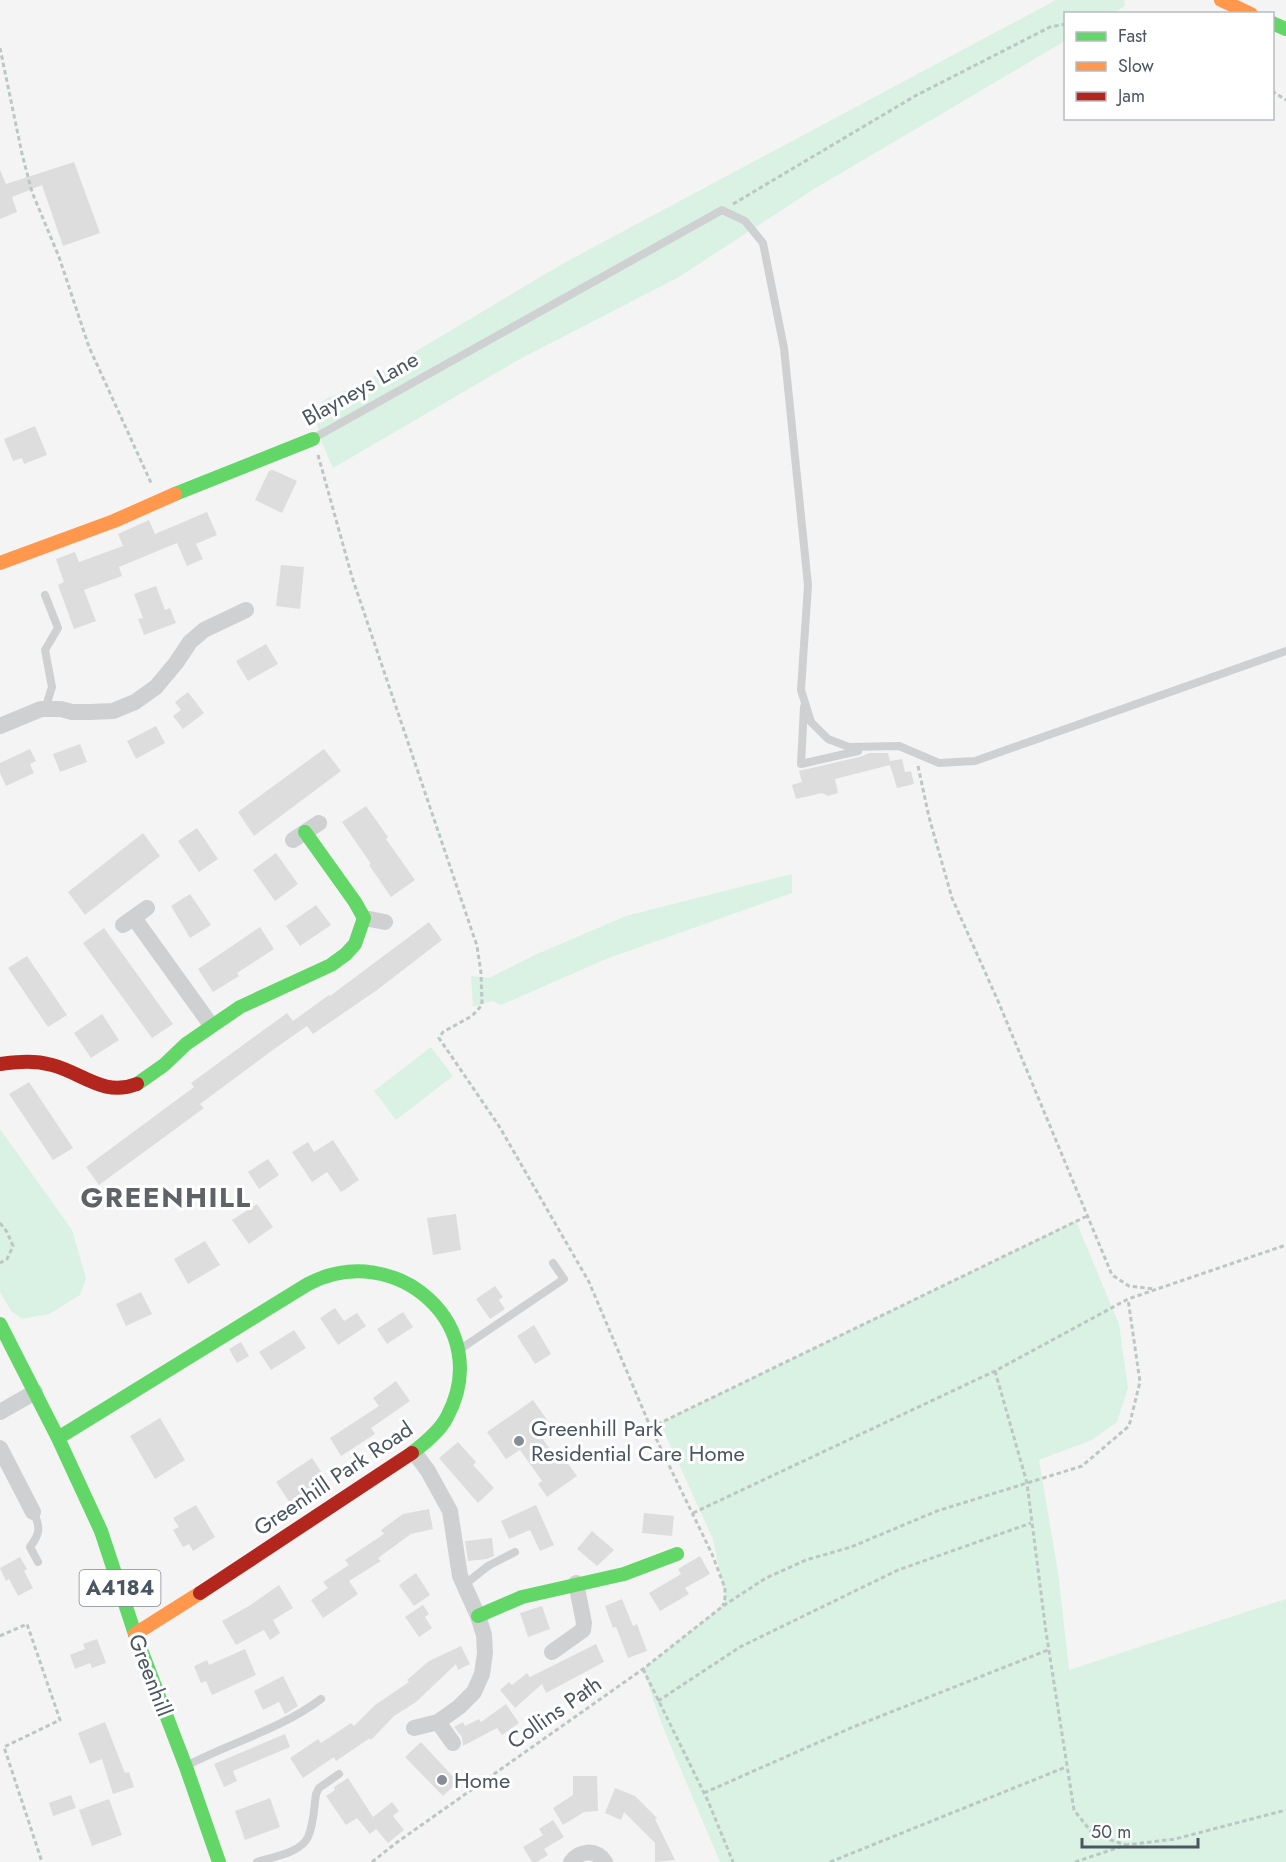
<svg xmlns="http://www.w3.org/2000/svg" width="1286" height="1862" viewBox="0 0 1286 1862" font-family="Jost,sans-serif">
	<rect width="100%" height="100%" fill="#f4f4f4"/>
	<!-- green -->
	<path fill="#d9f2e3" d="M1056,0H1124L1125,6L1113,13L1066,14L1065,41L814,189L679,277L518,360L333,468L322,443L313,409L326,399L371,378L564,263Z
		M792,874V893L606,959L501,1005L492,1001L473,1007L471,976L489,978L537,954L626,916Z
		M431,1047L453,1076L396,1120L374,1091Z
		M0,1129L72,1230L86,1278L80,1295L49,1314L22,1319L11,1311L0,1292Z
		M1076,1221L1119,1324L1128,1388L1117,1422L1092,1440L1039,1460L1058,1572L1069,1670L1286,1599V1862H720L662,1725L643,1669L723,1606L725,1598L713,1539L660,1423Z"/>
	<!-- building -->
	<path fill="#ddddde" d="M74,162L100,233L63,246L42,185L12,197L17,212L0,219V170L6,184Z
		M35,426L47,455L24,464L22,458L13,461L4,439Z
		M273,470L297,481L282,513L255,500L269,471Z
		M207,512L217,535L196,544L203,559L187,566L177,543L119,567L122,576L84,590L96,621L74,629L58,585L64,582L56,559L75,552L79,562L123,546L118,534L149,520L155,534Z
		M281,565L304,567L300,609L276,606Z
		M156,586L165,610L170,608L176,623L144,635L138,619L143,618L134,594Z
		M266,644L278,664L248,681L236,661Z
		M188,692L204,713L183,729L173,716L181,710L175,702Z
		M156,726L165,743L136,759L127,741Z
		M80,744L87,762L60,772L53,754Z
		M30,749L36,761L30,764L34,773L6,786L0,773V763Z
		M324,749L341,771L254,836L238,812Z
		M870,753H888L890,761L902,759L905,772L911,771L914,784L897,788L890,765L835,779L838,793L828,796L822,793L796,799L792,785L802,782L799,771L859,757Z
		M366,806L388,837L386,839L415,880L391,897L369,865L371,864L342,822Z
		M197,828L218,859L199,872L178,841Z
		M143,833L160,856L85,915L68,892Z
		M276,853L298,884L275,901L253,870Z
		M190,894L211,925L190,938L171,906Z
		M316,905L331,925L300,946L286,926Z
		M429,922L442,940L377,990L313,1034L307,1026L270,1052L200,1104L204,1108L99,1185L86,1167L194,1087L191,1083L287,1013L293,1021L329,995L330,996Z
		M260,927L274,949L237,973L239,976L213,992L198,969Z
		M104,928L173,1024L152,1038L83,943Z
		M27,956L67,1015L48,1027L8,968Z
		M102,1014L119,1040L91,1058L74,1033Z
		M29,1082L73,1148L53,1160L9,1094Z
		M333,1140L359,1180L341,1192L327,1172L312,1182L292,1152L308,1142L314,1152Z
		M268,1159L279,1175L259,1189L248,1172Z
		M257,1204L273,1227L249,1244L232,1220Z
		M456,1214L461,1250L433,1255L427,1218Z
		M205,1241L220,1265L188,1284L174,1259Z
		M495,1286L503,1297L499,1300L505,1309L490,1319L476,1299Z
		M141,1292L152,1314L126,1326L116,1304Z
		M335,1308L344,1321L357,1313L366,1326L338,1345L320,1318Z
		M403,1312L413,1327L387,1344L377,1329Z
		M534,1325L551,1354L535,1364L517,1336Z
		M294,1330L306,1348L271,1370L259,1352Z
		M241,1342L249,1356L237,1363L229,1349Z
		M396,1381L410,1401L371,1428L375,1434L341,1456L330,1438L379,1406L373,1398Z
		M533,1400L550,1424L538,1432L559,1462L564,1458L577,1476L547,1497L538,1484L542,1481L520,1450L506,1459L487,1432Z
		M160,1418L185,1460L155,1479L130,1436Z
		M458,1442L476,1462L473,1465L494,1488L478,1503L439,1458Z
		M312,1458L326,1479L290,1503L276,1482Z
		M196,1505L215,1537L193,1551L189,1544L183,1547L173,1530L179,1527L173,1518Z
		M536,1505L554,1545L540,1551L530,1530L509,1539L501,1521Z
		M429,1509L433,1529L411,1534L378,1558L381,1561L349,1581L358,1594L323,1618L311,1600L328,1588L323,1582L349,1565L345,1560L384,1534L381,1530L403,1514Z
		M644,1513L674,1516L672,1536L642,1533Z
		M592,1531L614,1550L597,1566L577,1549Z
		M492,1538L494,1556L487,1559L468,1561L465,1541Z
		M700,1556L710,1574L685,1588L689,1594L660,1611L649,1593L681,1574L678,1569Z
		M20,1557L27,1569L24,1571L33,1588L18,1596L9,1579L6,1581L0,1568Z
		M416,1573L430,1595L414,1606L399,1585Z
		M279,1585L293,1608L273,1620L280,1633L270,1640L264,1630L236,1645L222,1621L249,1606Z
		M622,1599L633,1626L637,1624L647,1651L628,1658L616,1627L613,1628L605,1606Z
		M423,1605L429,1614L425,1617L432,1628L419,1637L405,1617Z
		M542,1606L550,1629L528,1637L520,1613Z
		M97,1639L106,1663L92,1668L90,1663L75,1669L70,1655L85,1649L83,1644Z
		M596,1644L604,1662L546,1693L542,1684L515,1708L500,1690L509,1682L512,1685L527,1673L530,1677Z
		M461,1646L470,1664L458,1670L456,1664L416,1702L394,1716L371,1740L370,1738L336,1761L334,1757L303,1778L290,1758L318,1739L321,1743L351,1723L354,1726L375,1705L409,1682L407,1680L429,1661Z
		M245,1649L256,1675L212,1695L206,1681L201,1683L194,1666L207,1660L209,1665Z
		M283,1676L298,1706L285,1714L279,1702L263,1710L254,1691Z
		M506,1704L519,1723L502,1735L497,1728L463,1746L462,1737L454,1727L463,1722L465,1726L479,1719L481,1722Z
		M105,1722L125,1773L129,1772L134,1787L113,1794L102,1759L90,1764L78,1733Z
		M285,1734L290,1747L233,1771L237,1781L224,1787L214,1764Z
		M421,1742L458,1782L443,1796L405,1757Z
		M573,1776H597L598,1811L584,1812L563,1825L553,1808L573,1795Z
		M348,1778L373,1817L392,1802L399,1811L393,1816L404,1830L388,1843L376,1829L370,1834L357,1818L346,1825L326,1796L335,1790L334,1787Z
		M615,1788L635,1796L657,1818L655,1819L675,1860L655,1862V1843L624,1812L621,1820L605,1813Z
		M71,1795L76,1808L53,1816L49,1803Z
		M270,1798L280,1827L245,1840L235,1811Z
		M109,1799L122,1835L92,1846L79,1810Z
		M553,1820L564,1837L544,1849L548,1855L537,1862H532L523,1847L543,1835L539,1829Z"/>
	<g fill="none" stroke-linecap="round" stroke-linejoin="round">
		<!-- path -->
		<path stroke="#bcc7c4" stroke-width="3" stroke-dasharray="4.5 3" stroke-linecap="butt" d="M0,48L22,154L32,192L59,257L89,347L152,485
			M1272,91L1286,100
			M733,204L915,96L1050,27L1066,24
			M318,455L352,577L477,946L481,973L482,1005L472,1016L443,1032L439,1038L499,1126L589,1282L650,1426L712,1554L725,1588V1598L723,1606
			M918,766L929,817L952,898L998,1001L1112,1275L1129,1286L1154,1289
			M0,1223L7,1232L13,1246L7,1259L0,1263
			M995,1371L1027,1483L1046,1632L1074,1810L1093,1834L1126,1845
			M650,1426L660,1423L1087,1216
			M693,1513L995,1371L1128,1299L1286,1245
			M0,1636L27,1624L60,1720L4,1747L42,1862
			M643,1669L708,1801L733,1862
			M658,1701L740,1647L898,1570L1031,1523
			M704,1793L853,1727L1048,1650
			M372,1862L396,1843L643,1669L723,1606L766,1578L806,1560L851,1547L937,1511L1082,1466L1129,1426L1140,1382L1128,1299
			M830,1862L1066,1767
			M1075,1862L1126,1845L1175,1839L1286,1810"/>
		<!-- lane -->
		<path stroke="#ced0d2" stroke-width="8" d="M314,438L722,210L745,221L763,243L784,348L808,585L801,690L811,722L828,739L849,747L899,746L939,763L975,761L1286,651
			M804,707L801,764L858,751
			M45,709L52,687L45,650L58,628L45,595
			M459,1350L564,1279L553,1263
			M33,1512C41,1527 40,1534 30,1547L38,1562
			M464,1585L488,1566L515,1552
			M188,1765C232,1742 281,1729 321,1699
			M257,1862C272,1857 301,1853 308,1837C314,1824 314,1807 316,1794L319,1788L339,1774"/>
		<!-- street -->
		<path stroke="#ced0d2" stroke-width="16" d="M0,726L41,709H61L72,712H90L113,711L135,702L156,687L176,663L190,642L204,630L246,610
			M293,840L319,823
			M134,918L211,1025
			M364,918L385,922
			M123,925L147,908
			M0,1412L35,1392
			M0,1448L33,1512
			M414,1452L428,1471L450,1511L460,1576L478,1616L484,1635L485,1653L482,1674L474,1692L459,1707L438,1722L414,1728
			M552,1652L583,1630L584,1623L576,1583
			M438,1722L453,1743
			M571,1862C580,1850 596,1849 605,1862"/>
		<!-- fast -->
		<path stroke="#63d668" stroke-width="14" d="M1272,23L1286,29
			M175,494L313,439
			M137,1084L164,1065L186,1044L240,1007L331,965L346,954L355,944L364,918L355,902L305,832
			M0,1324L58,1438L101,1531L135,1634L186,1767L219,1862
			M58,1438L308,1284C396,1238 496,1326 447,1417C440,1431 425,1443 412,1453
			M478,1616L522,1597L624,1574L677,1554"/>
		<!-- slow -->
		<path stroke="#ff974d" stroke-width="14" d="M1221,0L1251,14
			M0,563L114,521L175,494
			M135,1634L200,1593"/>
		<!-- jam -->
		<path stroke="#b3261e" stroke-width="14" d="M0,1064C18,1062 33,1060 52,1065C83,1073 103,1097 137,1084
			M200,1593L412,1453"/>
	</g>
	<!-- markers -->
	<g fill="#868d94" stroke="#fff" stroke-width="2">
		<circle cx="519" cy="1441" r="6"/>
		<circle cx="442" cy="1780" r="6"/>
	</g>
	<g text-anchor="middle" dominant-baseline="central" stroke-width="6" stroke-linejoin="round" paint-order="stroke">
		<!-- shield labels -->
		<rect fill="#fff" stroke="#808990" stroke-width="1.5" x="79.5" y="1570" width="81" height="36" rx="4.5"/>
		<g font-size="21" font-weight="bold" fill="#4a5661">
			<text x="120" y="1588">A4184</text>
		</g>
		<!-- street labels -->
		<g font-size="22" fill="#4a5661" stroke="#fff">
			<text transform="translate(360 388) rotate(-29)">Blayneys Lane</text>
			<text transform="translate(333 1478) rotate(-34)">Greenhill Park Road</text>
			<text transform="translate(151 1675) rotate(69)">Greenhill</text>
			<text transform="translate(554 1712) rotate(-35)">Collins Path</text>
		</g>
		<!-- poi labels -->
		<g font-size="22" fill="#4a5661" stroke="#fff" text-anchor="start">
			<text x="531" y="1428">Greenhill Park<tspan x="531" dy="25">Residential Care Home</tspan></text>
			<text x="454" y="1780">Home</text>
		</g>
		<!-- district labels -->
		<g font-size="28" font-weight="bold" letter-spacing="1.5" fill="#5f6368" stroke="#fff">
			<text x="166" y="1197">GREENHILL</text>
		</g>
	</g>
	<!-- legend -->
	<rect x="1064" y="12" width="210" height="108" fill="#ffffff" stroke="#b7bbc0" stroke-width="1.5"/>
	<rect x="1076" y="32" width="30" height="9" fill="#63d668" stroke="#b7bbc0" stroke-width="1.5"/>
	<text x="1118" y="42" font-size="18" fill="#4a5661">Fast</text>
	<rect x="1076" y="62" width="30" height="9" fill="#ff974d" stroke="#b7bbc0" stroke-width="1.5"/>
	<text x="1118" y="72" font-size="18" fill="#4a5661">Slow</text>
	<rect x="1076" y="92" width="30" height="9" fill="#b3261e" stroke="#b7bbc0" stroke-width="1.5"/>
	<text x="1118" y="102" font-size="18" fill="#4a5661">Jam</text>
	<!-- scale -->
	<path d="M1082 1838v9h116v-9" fill="none" stroke="#4a5661" stroke-width="3"/>
	<text x="1091" y="1838" font-size="18" fill="#4a5661" stroke="#ffffff" stroke-width="4.5" paint-order="stroke">50 m</text>
</svg>
